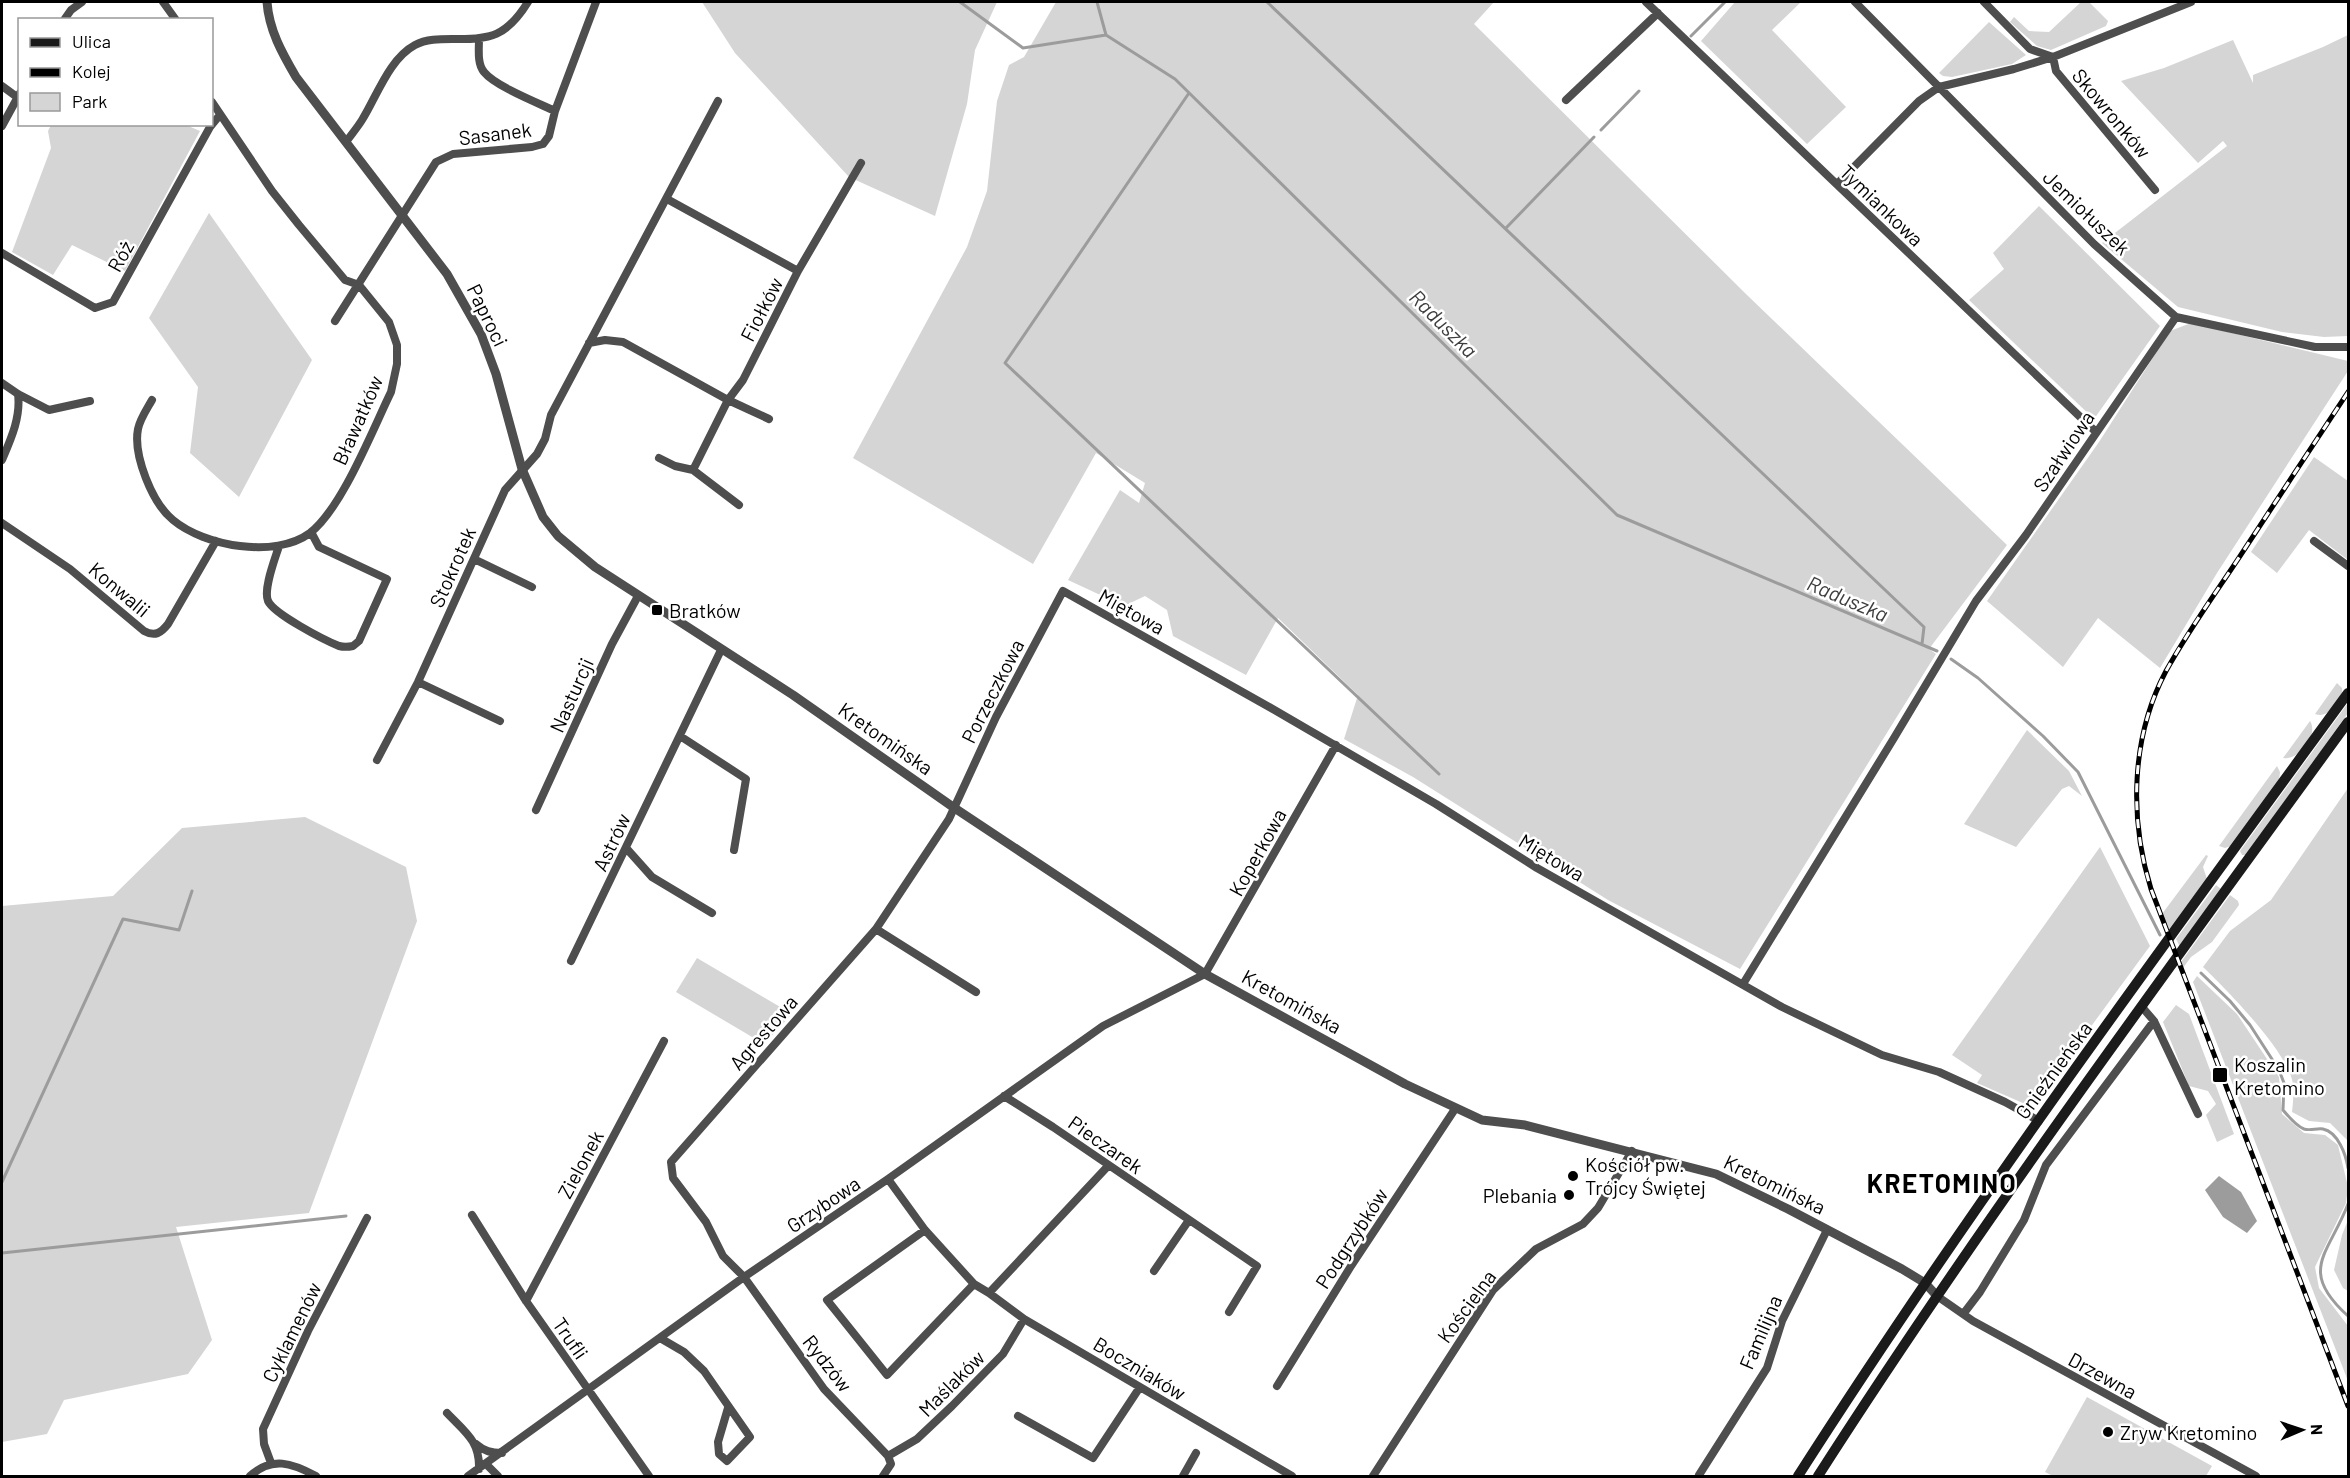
<svg xmlns="http://www.w3.org/2000/svg" width="2350" height="1478" viewBox="0 0 2350 1478" font-family="Barlow,sans-serif">
	<rect width="100%" height="100%" fill="#fff"/>
	<!-- green -->
	<path fill="#d5d5d5" d="M702,2H997L975,50L967,104L935,216L849,177L735,53Z
		M1056,2H1494L1474,24L1747,295L2007,545L1929,649L1936,654L1740,969L1608,900L1413,777L1344,739L1358,695L1278,618L1246,675L1173,636L1167,610L1145,596L1124,606L1068,580L1120,490L1139,503L1145,483L1096,453L1033,564L853,458L967,247L987,191L997,101L1009,65L1024,57Z
		M1735,2H1801L1772,30L1846,107L1807,144L1701,41Z
		M2081,2H2089L2108,21L2106,26L2051,50L2037,46L2010,22L2014,17L2029,31L2049,32Z
		M1989,22L2026,55L2012,64L1952,77L1943,76L1939,73Z
		M2348,35V336L2324,337L2282,332L2178,307L2102,243L2227,146L2223,141L2198,163L2121,81L2164,68L2233,40L2253,83V75L2323,47Z
		M51,125H186L200,131L125,271L72,245L53,275L12,252L51,148L48,131Z
		M2039,206L2160,326L2094,419L1969,300L2004,269L1993,253Z
		M209,213L312,360L239,497L190,453L198,387L149,318Z
		M2191,323L2348,361V371L2217,573L2160,668L2098,618L2063,667L1987,601L2099,442L2170,331Z
		M2314,457L2348,481V560L2309,530L2277,573L2251,552Z
		M2337,683L2342,688V693C2335,703 2329,719 2315,714Z
		M2348,703V713L2246,855H2242L2240,851Z
		M2310,721C2319,735 2299,761 2283,758Z
		M2027,730L2069,771L2082,796L2069,786L2062,789L2016,847L1964,824Z
		M2277,766L2280,772L2279,780L2231,846L2225,848L2219,846Z
		M2348,788V1141L2330,1123L2309,1121L2292,1112C2293,1103 2294,1093 2293,1084C2289,1053 2226,989 2203,967L2230,931L2271,900Z
		M305,817L406,867L417,921L309,1213L176,1227L212,1340L188,1374L64,1400L47,1434L2,1442V906L113,896L182,828Z
		M2100,847L2150,946L2032,1107L1977,1083L1982,1075L1952,1055Z
		M2206,855L2208,856L2203,867L2207,879L2168,933L2162,914Z
		M2216,885L2221,889L2180,947L2176,939Z
		M2230,895L2238,901L2239,905L2212,942L2191,957L2183,968L2181,962Z
		M697,958L792,1014L764,1044L676,992Z
		M2197,976L2237,1014L2279,1077L2282,1114L2304,1133L2325,1135L2338,1145L2348,1187L2346,1203L2315,1267L2319,1288L2348,1326V1381L2193,982Z
		M2176,1005L2189,1014L2234,1134L2217,1142L2206,1115L2216,1104L2208,1091L2189,1086L2163,1022Z
		M2348,1220V1291L2343,1288L2334,1270L2342,1235Z
		M2087,1397L2212,1466L2206,1476H2053L2045,1472Z"/>
	<!-- water -->
	<path fill="#9c9c9c" d="M2219,1176L2241,1192L2257,1221L2247,1233L2223,1217L2205,1190Z"/>
	<g fill="none" stroke-linecap="round" stroke-linejoin="round">
		<!-- stream -->
		<path stroke="#9c9c9c" stroke-width="3" d="M960,2L1023,48L1106,35L1175,79L1617,515L1937,651
			M1097,2L1106,35
			M1267,2L1924,627L1922,644
			M1691,36L1725,2
			M1189,93L1005,363L1439,774
			M1601,130L1639,91
			M1506,228L1594,137
			M1951,659L1978,678L2043,736L2078,772L2160,935
			M2201,973L2230,1001L2250,1025L2279,1070L2284,1083L2283,1110C2288,1116 2296,1126 2304,1129C2310,1131 2317,1128 2323,1129C2338,1132 2346,1155 2348,1168
			M2,1182L123,919L179,930L192,891
			M2348,1204C2329,1254 2297,1270 2348,1316
			M2,1253L346,1216"/>
		<!-- minor -->
		<path stroke="#4e4e4e" stroke-width="8" d="M163,2L176,20
			M1646,2L2096,432
			M1855,2L2094,244L2176,317L2315,347H2348
			M1984,2L2030,49L2053,57
			M64,20L71,10L82,2
			M479,39C479,49 477,64 484,72C495,86 538,103 555,111
			M2,86L17,97
			M1566,100L1658,13
			M2,126L20,93
			M346,142C351,135 357,128 362,120C377,96 389,59 415,45C426,39 440,39 452,39C491,40 507,36 528,2
			M1837,184L1919,101L1939,87L2014,69L2053,57
			M2155,190L2056,71L2053,57L2191,2
			M667,199L798,271
			M2,253L95,308L113,302L210,127L219,116
			M335,321L436,162L453,154L532,147L543,144L549,136L555,111L596,2
			M589,343L605,340L623,342L728,400L769,419
			M2,383L18,394L49,410L90,401
			M152,400C147,409 140,419 138,429C133,455 152,503 173,520C204,546 275,559 310,533C342,508 372,431 391,392L397,364V345L389,322L359,285L345,280L299,225L272,191L212,102
			M659,458L675,466L693,470L739,505
			M2,460C11,439 21,417 18,394
			M693,470L728,400L743,380L798,271L861,163
			M2,523L70,569L144,631C155,637 161,633 168,624L216,541
			M2314,541L2348,566
			M279,546C275,559 263,589 268,601C274,614 324,640 339,646C343,647 348,647 353,646L359,641L387,579L319,547L311,532
			M474,559L532,587
			M418,682L500,721
			M680,736L746,779L734,850
			M377,760L418,682L505,490L537,454L545,439L551,415L718,101
			M536,810L612,644L638,596
			M627,849L652,877L712,913
			M876,929L976,992
			M571,961L721,650
			M1743,984L1894,738L1976,601L2026,535L2176,317
			M2142,1007L2154,1021L2198,1114
			M1004,1096L1053,1127L1257,1266L1229,1312
			M888,1179L925,1230L974,1284L989,1293L1024,1319L1292,1476
			M472,1215L526,1301L649,1476
			M925,1230L827,1300L887,1375L974,1284
			M1154,1271L1189,1220
			M989,1293L1108,1166
			M1937,1296L1973,1321L2256,1476
			M526,1301L664,1041
			M1964,1313L1980,1292L2024,1220L2046,1165L2154,1021
			M660,1338L684,1352L704,1371L750,1437L727,1461L719,1454L718,1442L728,1408
			M1277,1386L1351,1266L1455,1109
			M447,1413C465,1432 480,1441 479,1469
			M1018,1416L1093,1458L1140,1387
			M476,1444C484,1451 491,1453 502,1453
			M888,1456L917,1439L952,1406L1003,1354L1024,1319
			M271,1463L264,1444L263,1429L308,1331L367,1218
			M486,1464L498,1476
			M1699,1475L1767,1368L1782,1321L1827,1230
			M250,1476C272,1456 292,1463 316,1476
			M468,1476L744,1277L888,1179L1103,1026L1205,974L1336,745
			M883,1476L891,1464L888,1456L824,1389L744,1277L723,1256L706,1222L673,1178L671,1162L876,929L949,819L996,717L1063,591L1271,708L1436,804L1537,868L1782,1007L1882,1055L1939,1072L2005,1102L2039,1121
			M1183,1476L1196,1453
			M1373,1476L1493,1290L1536,1249L1583,1224L1598,1208L1632,1151"/>
		<!-- tertiary -->
		<path stroke="#4e4e4e" stroke-width="9" d="M267,2C269,30 282,53 296,77L447,274L481,334L496,374L522,469L543,517L558,536L595,567L793,695L953,807L1205,974L1405,1084L1482,1120L1525,1125L1716,1174L1788,1209L1902,1269L1925,1283L1937,1296"/>
		<!-- secondary -->
		<path stroke="#1b1b1b" stroke-width="10" d="M1798,1476C1970,1207 2160,950 2348,693
			M1818,1476C1984,1217 2168,970 2348,722"/>
		<defs>
			<path id="rail" d="M2348,392C2312,447 2276,501 2240,556C2215,594 2188,631 2166,671C2131,737 2129,818 2151,889L2348,1406"/>
		</defs>
		<!-- rail casing -->
		<use href="#rail" stroke="#000" stroke-width="5"/>
		<!-- rail -->
		<use href="#rail" stroke="#fff" stroke-width="3" stroke-dasharray="9" stroke-linecap="butt"/>
	</g>
	<!-- markers -->
	<g fill="#000" stroke="#fff" stroke-width="2">
		<rect x="651" y="604" width="12" height="12" rx="3"/>
		<rect x="2212" y="1067" width="16" height="16" rx="3"/>
		<circle cx="1573" cy="1176" r="6"/>
		<circle cx="1569" cy="1195" r="6"/>
		<circle cx="2108" cy="1432" r="6"/>
	</g>
	<g text-anchor="middle" dominant-baseline="central" stroke-width="5" stroke-linejoin="round" paint-order="stroke">
		<!-- street labels -->
		<g font-size="20" fill="#000" stroke="#fff">
			<text transform="translate(2112 113) rotate(50)">Skowronków</text>
			<text transform="translate(495 133) rotate(-7)">Sasanek</text>
			<text transform="translate(1882 205) rotate(44)">Tymiankowa</text>
			<text transform="translate(2087 212) rotate(44)">Jemiołuszek</text>
			<text transform="translate(120 256) rotate(-61)">Róż</text>
			<text transform="translate(761 309) rotate(-63)">Fiołków</text>
			<text transform="translate(488 315) rotate(64)">Paproci</text>
			<text transform="translate(357 420) rotate(-66)">Bławatków</text>
			<text transform="translate(2063 451) rotate(-56)">Szałwiowa</text>
			<text transform="translate(452 567) rotate(-66)">Stokrotek</text>
			<text transform="translate(120 589) rotate(40)">Konwalii</text>
			<text transform="translate(1132 611) rotate(29)">Miętowa</text>
			<text transform="translate(992 691) rotate(-63)">Porzeczkowa</text>
			<text transform="translate(571 695) rotate(-66)">Nasturcji</text>
			<text transform="translate(886 738) rotate(35)">Kretomińska</text>
			<text transform="translate(611 842) rotate(-65)">Astrów</text>
			<text transform="translate(1257 852) rotate(-61)">Koperkowa</text>
			<text transform="translate(1552 857) rotate(31)">Miętowa</text>
			<text transform="translate(1292 1001) rotate(29)">Kretomińska</text>
			<text transform="translate(763 1032) rotate(-49)">Agrestowa</text>
			<text transform="translate(2053 1070) rotate(-54)">Gnieźnieńska</text>
			<text transform="translate(1106 1144) rotate(35)">Pieczarek</text>
			<text transform="translate(580 1164) rotate(-62)">Zielonek</text>
			<text transform="translate(1775 1184) rotate(26)">Kretomińska</text>
			<text transform="translate(823 1204) rotate(-34)">Grzybowa</text>
			<text transform="translate(1351 1238) rotate(-57)">Podgrzybków</text>
			<text transform="translate(1466 1306) rotate(-54)">Kościelna</text>
			<text transform="translate(291 1332) rotate(-64)">Cyklamenów</text>
			<text transform="translate(1760 1332) rotate(-67)">Familijna</text>
			<text transform="translate(571 1338) rotate(55)">Trufli</text>
			<text transform="translate(828 1363) rotate(52)">Rydzów</text>
			<text transform="translate(1140 1368) rotate(31)">Boczniaków</text>
			<text transform="translate(2103 1375) rotate(29)">Drzewna</text>
			<text transform="translate(951 1383) rotate(-45)">Maślaków</text>
		</g>
		<!-- poi labels -->
		<g font-size="20" fill="#000" stroke="#fff" text-anchor="start">
			<text x="669" y="610">Bratków</text>
			<text x="2234" y="1064">Koszalin<tspan x="2234" dy="23">Kretomino</tspan></text>
			<text x="1585" y="1164">Kościół pw.<tspan x="1585" dy="23">Trójcy Świętej</tspan></text>
			<text x="1557" y="1195" text-anchor="end">Plebania</text>
			<text x="2120" y="1432">Zryw Kretomino</text>
		</g>
		<!-- water labels -->
		<g font-size="21" font-style="italic" fill="#3d3d3d" stroke="#fff">
			<text transform="translate(1444 323) rotate(45)">Raduszka</text>
			<text transform="translate(1848 598) rotate(23)">Raduszka</text>
		</g>
		<!-- district labels -->
		<g font-size="26" font-weight="bold" letter-spacing="1.5" fill="#000" stroke="#fff">
			<text x="1942" y="1182">KRETOMINO</text>
		</g>
	</g>
	<!-- border -->
	<rect width="2350" height="1478" fill="none" stroke="#000000" stroke-width="6"/>
	<!-- legend -->
	<rect x="18" y="18" width="195" height="108" fill="#ffffff" stroke="#999999" stroke-width="1.5"/>
	<rect x="30" y="38" width="30" height="9" fill="#1b1b1b" stroke="#999999" stroke-width="1.5"/>
	<text x="72" y="48" font-size="18" fill="#000000">Ulica</text>
	<rect x="30" y="68" width="30" height="9" fill="#000000" stroke="#999999" stroke-width="1.5"/>
	<text x="72" y="78" font-size="18" fill="#000000">Kolej</text>
	<rect x="30" y="93" width="30" height="18" fill="#d5d5d5" stroke="#999999" stroke-width="1.5"/>
	<text x="72" y="108" font-size="18" fill="#000000">Park</text>
	<!-- north arrow -->
	<g transform="translate(2302 1430) rotate(88)" stroke="#ffffff" stroke-width="4.5" paint-order="stroke">
	<path d="M0-4.5L10 22L0 15L-10 22Z" fill="#000000"/>
	<text y="-9" font-size="16" font-weight="bold" text-anchor="middle" fill="#000000">N</text>
	</g>
</svg>
